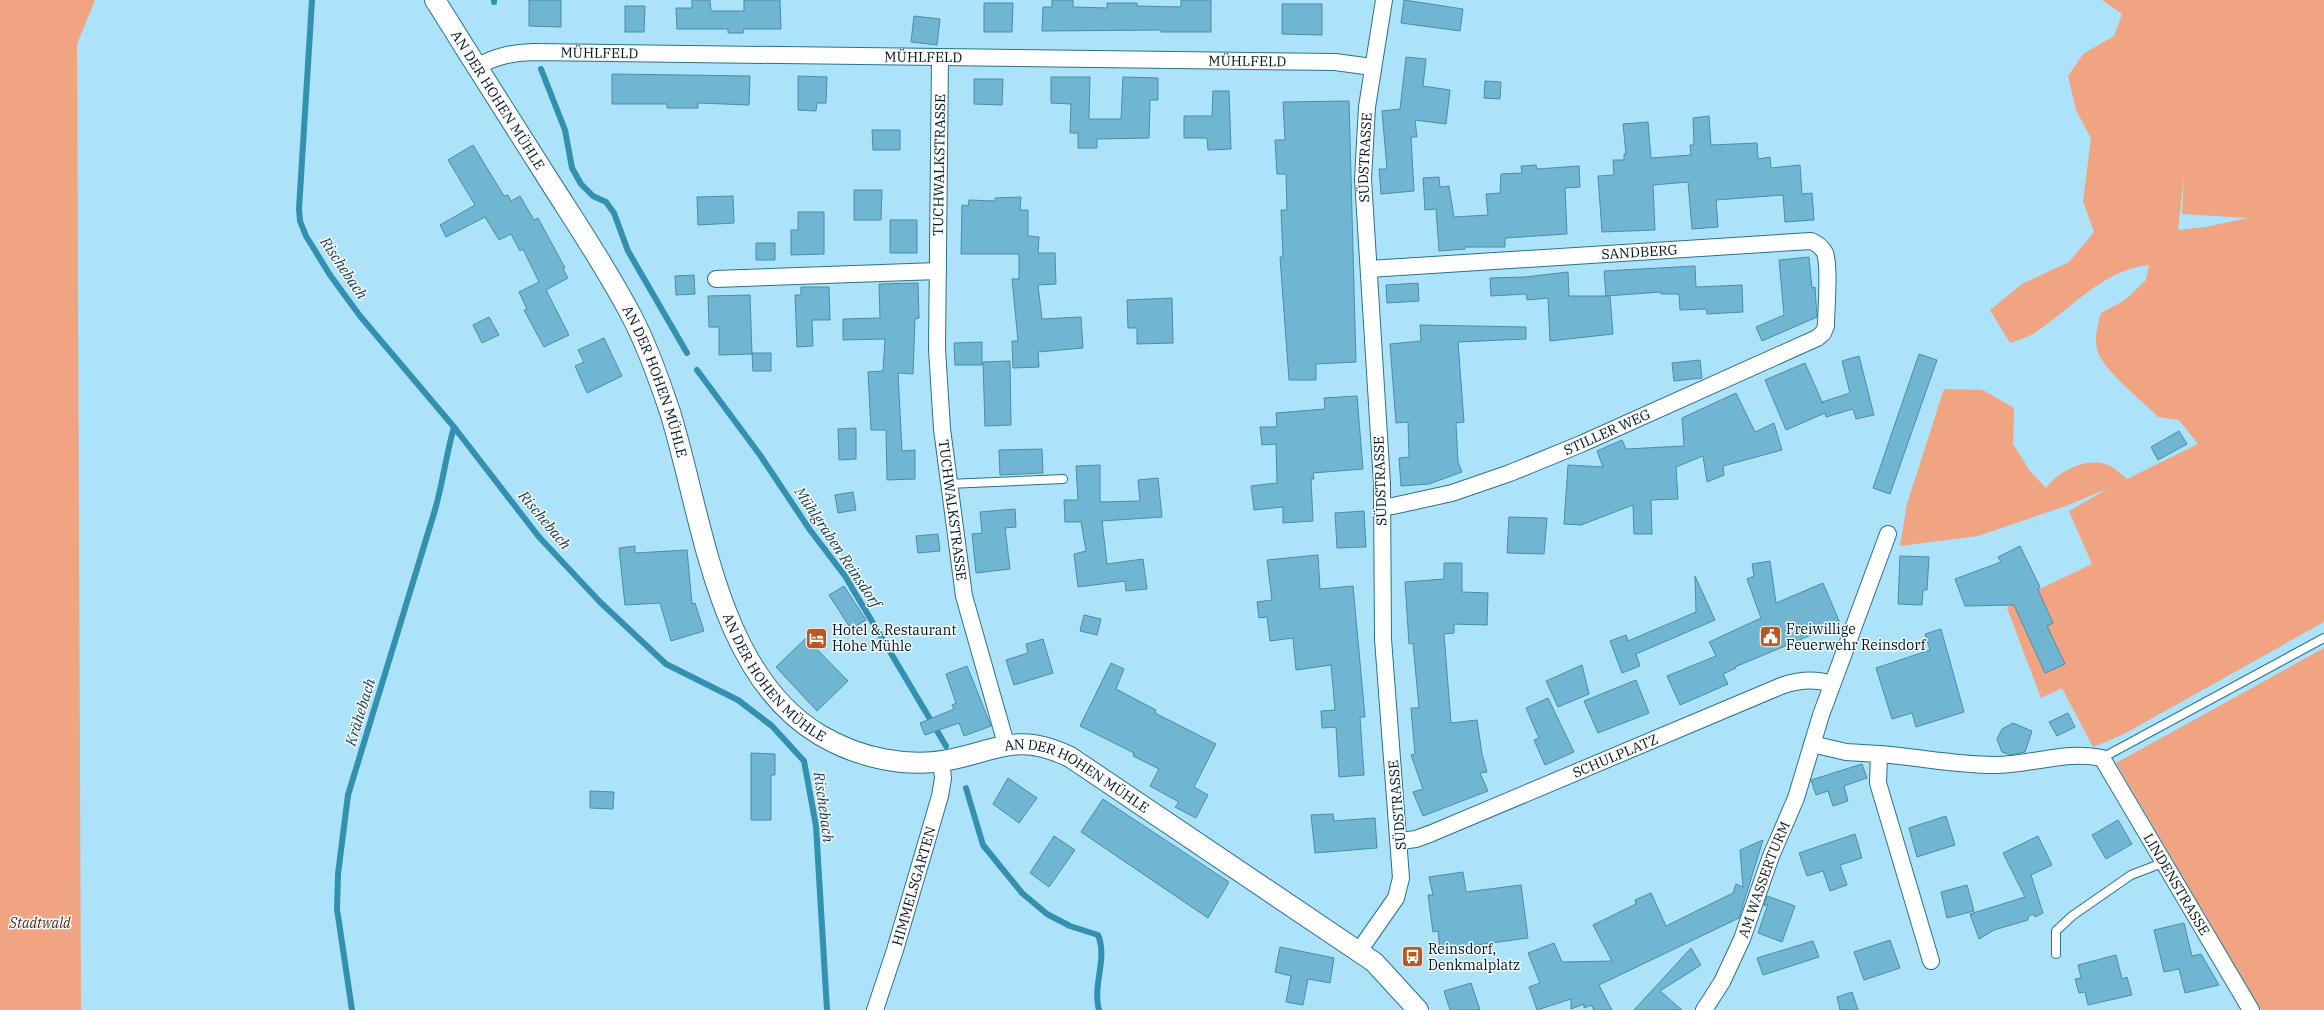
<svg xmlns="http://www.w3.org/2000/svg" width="2324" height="1010" viewBox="0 0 2324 1010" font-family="'IBM Plex Serif',serif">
	<rect width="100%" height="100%" fill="#ace3fa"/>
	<!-- green -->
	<path fill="#f0a481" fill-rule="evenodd" d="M0,0H95L77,44L81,1010H0Z
		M2102,0H2324V622L2124,734L2093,747L2062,688L2041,698L2007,608L2013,602L2092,564L2069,511L2109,488L2066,506L1978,536L1900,546L1907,504L1944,389L1983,390L2014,408L2013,444L2030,471L2046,488C2058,471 2088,455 2110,466C2116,469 2122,475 2127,479L2198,444L2179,420L2158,417C2143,401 2101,369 2097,349C2094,337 2098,324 2101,313L2125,300L2146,280L2149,265C2101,270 2071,310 2033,334C2026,338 2017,340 2010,343L1990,310L2022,284L2069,262L2094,232L2083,201L2091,138L2076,110L2068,76L2083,54L2114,36L2122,14ZM2184,175L2182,214L2248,218L2205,227L2178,230Z
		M2324,648V1010H2261L2116,763Z"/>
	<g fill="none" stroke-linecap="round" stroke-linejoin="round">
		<!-- stream -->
		<path stroke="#3390b0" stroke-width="6" d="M312,0L299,209L300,221L306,236L330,275L360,316L454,427L539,537L600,602L666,664L738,700L772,726L804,761L816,826L827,1010
			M494,0V2
			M541,69L565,130L572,168L581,184L593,196L606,202L614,213L628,251L687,353
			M697,370L760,455L810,530L845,576L946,746
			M966,788L983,845L1022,893L1047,914L1070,926L1098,935C1108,959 1092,985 1099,1010
			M352,1010L337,909L338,874L348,795L435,510C443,482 446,455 454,427"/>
	</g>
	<!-- building -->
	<path fill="#70b6d2" stroke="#488ea8" d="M529,0H561V27L529,26Z
		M692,0H710L711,11H744V0H780L781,29H744L743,33H728V29H677L676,8H692Z
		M1052,0H1073V7L1107,8V3H1137V6L1181,7V0H1211V32H1161V30L1042,31L1043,7H1052Z
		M1404,0L1463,9L1460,31L1401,23Z
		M984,3H1013L1012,32H984Z
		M1282,4H1322V35L1282,34Z
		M625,6H645L644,32H625Z
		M914,16L940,19L937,45L911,42Z
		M1406,57L1426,59L1423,86L1450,90L1446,124L1415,120L1417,137H1411L1414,191L1381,194L1379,169H1387L1382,111L1400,109Z
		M612,74L750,76L749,105L698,103V108H667V104H612Z
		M798,76L827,77L826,103H817L816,111L798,110Z
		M1051,77H1090L1089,119H1121L1123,77L1158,78V100H1150L1149,138L1097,139V148H1078V133H1070L1071,104L1051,103Z
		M974,79H1003L1002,105L974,104Z
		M1485,81L1501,82L1500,99L1484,98Z
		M1213,91H1229L1231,149L1208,150L1207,138H1184V116H1212Z
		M1349,101L1356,362L1316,364V380H1289L1280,257H1283L1281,210H1287L1286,174H1277L1275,140H1285L1283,102Z
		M1709,116L1711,145L1757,143L1758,159L1770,157L1771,168L1800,165L1802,194L1812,193L1814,220L1785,222L1783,195L1716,200L1718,227L1692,229L1688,182L1653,185L1655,230L1602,232L1598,176L1614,175L1613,160H1624V154H1626L1623,124L1648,122L1651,158L1691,155L1690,145H1694L1693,118Z
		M872,130H900V150H873Z
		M473,145L504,196L508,195L511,201L520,196L534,220L538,218L565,268L563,269L568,278L546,290L569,335L544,347L524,310L527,309L519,292L539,282L523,249L520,251L511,234L499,240L485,217L446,237L440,225L475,205L448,160Z
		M1536,165L1537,169L1579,166L1580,187L1565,188L1567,234L1505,238V247H1465V249L1439,251L1436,209L1425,210L1423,178L1439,177L1440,187L1449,186L1454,217L1488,215L1486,194L1500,193L1501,174L1522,173L1521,166Z
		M854,190H882L881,220H854Z
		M733,196L734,223L698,225L697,197Z
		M1021,197L1020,210H1028V236L1039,237L1038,253H1055L1056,284L1038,285L1042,319L1081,317L1083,348L1038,352L1039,367L1013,368L1012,341H1018L1012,279H1019V254H961L962,205L968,206L969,200L995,201V198Z
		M798,212H824V254L791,255V230H798Z
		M890,220H917V253H890Z
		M756,243H775V260H756Z
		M1809,257L1812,288L1815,287L1817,317L1762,341L1756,327L1784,315L1779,260Z
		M1695,266L1696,287L1742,285L1743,312L1707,314L1706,309L1680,310L1679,294H1661V292L1606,296L1604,271Z
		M1568,272L1569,296H1610L1613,334L1550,341L1548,298L1527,300L1526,294L1491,296L1490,278L1525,277Z
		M694,275L695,294L676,295L675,276Z
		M918,283L919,318L915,319L913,374L898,373L902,451L915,450V479L887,480L886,430H871L868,372L883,371L885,339L843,340V319L880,318L879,284Z
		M1418,283L1419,301L1387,303L1386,285Z
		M801,287H829L830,320H812L813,346L797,347L795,295H801Z
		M750,295L752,354L719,355V327H709L708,296Z
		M1172,298L1173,343L1137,344V328H1128L1127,300Z
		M489,317L499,335L482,343L473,325Z
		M1420,325L1526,327V339L1458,342L1464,422L1456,423L1458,462L1462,472L1429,484L1401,486L1399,458L1409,457L1408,422L1396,423L1390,344L1421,341Z
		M604,338L622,376L587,393L575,366L584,362L578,350Z
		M982,342V365H955L954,343Z
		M752,353H771V371H753Z
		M1919,354L1937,360L1890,494L1873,488Z
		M1859,356L1874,415L1856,419L1853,409L1826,417L1825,413L1786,430L1765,380L1805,363L1823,404L1822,402L1850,393L1842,361Z
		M1700,360L1702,378L1674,381L1672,363Z
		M1010,361L1011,425L985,426L983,362Z
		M1736,393L1755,432L1774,423L1782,450L1723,466L1724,475L1707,482L1703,456L1676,467L1678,499L1651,500L1652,534H1634L1633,505L1581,525L1564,524L1568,465L1603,467L1597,451L1622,440L1626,449L1684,446L1682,418Z
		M1357,396L1363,469L1313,473L1314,479H1311L1313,521L1283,523V507L1254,510L1251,486L1277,483L1276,444L1262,445L1260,427H1277L1276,413L1325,409L1324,398Z
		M856,428V459L839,460L838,429Z
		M2179,431L2187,444L2158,460L2151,447Z
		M1042,449L1043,473L1000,475L999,450Z
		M1100,465V502L1140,501L1138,480L1158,478L1162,517L1102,521L1107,564L1143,559L1147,589L1126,591L1125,581L1078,587L1074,554L1086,551L1081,522H1065L1064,500H1078L1076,466Z
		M853,492L856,510L838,513L835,495Z
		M1015,509L1016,527L1005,528L1010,569L976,573L972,534L982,533L980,512Z
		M1364,511L1366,547L1337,548L1335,513Z
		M1509,517L1547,518L1544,554L1507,553Z
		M938,534L940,551L918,553L916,536Z
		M635,546V553L687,550L692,604L695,603L704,631L671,641L660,603L625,605L619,548Z
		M2020,546L2040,587L2038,590L2053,623L2047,626L2065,664L2045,673L2014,605L1965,606L1955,579L2001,562L1998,557Z
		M1318,555L1320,589L1353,586L1365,717H1360L1364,775L1339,777L1336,727L1322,728L1321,711L1335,710L1331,665L1296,670L1293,638L1270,641L1267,617L1259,618L1257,602L1272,600L1267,560Z
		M1900,556L1929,557L1927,590H1923L1922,605L1898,604Z
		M1770,561L1776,603L1823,583L1840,623L1735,667L1736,668L1723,674L1728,684L1680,705L1667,676L1716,656L1709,642L1761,618L1747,579L1754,576L1752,564Z
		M1444,563H1462V592L1488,593L1487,625L1454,624V633L1444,634L1451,723L1477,720L1482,754L1487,772L1480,773L1488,791L1423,816L1413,792L1423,789L1411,755L1415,754L1411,708H1419L1413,643L1409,644L1405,582L1444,579Z
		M1695,576L1715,620L1636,654L1640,666L1622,673L1610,641L1626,635L1628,641L1696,612Z
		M844,586L866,620L851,629L829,595Z
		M1084,615L1101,619L1097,635L1080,631Z
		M1941,629L1964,712L1916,727L1912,713L1892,719L1876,668L1930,650L1925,634Z
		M806,638L848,681L817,711L776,667Z
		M1043,639L1053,673L1014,685L1006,660L1028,653L1026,644Z
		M1111,663L1124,669L1116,689L1156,710L1155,713L1216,744L1194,787L1208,795L1196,818L1175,807L1179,802L1150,786L1159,769L1133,756L1134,753L1080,726Z
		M1582,665L1589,694L1558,707L1546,681Z
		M967,666L991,726L964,736L959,723L925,735L920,723L954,709L952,705L956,703L946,674Z
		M1636,680L1649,713L1598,733L1584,701Z
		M1548,698L1574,752L1545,765L1534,740L1539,738L1526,708Z
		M2068,713L2075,727L2057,736L2049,722Z
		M2013,723L2032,731L2025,752L2010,755L2002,752L1997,739L2002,729Z
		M751,753L775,754V775H771V820H751Z
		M1862,764L1867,778L1844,786L1848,801L1833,806L1828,791L1816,795L1811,780Z
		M1008,778L1037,798L1019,823L993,804Z
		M590,791L614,792L613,809L590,808Z
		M1103,799L1229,882L1208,918L1081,832Z
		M1333,814L1334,821L1375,818L1377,848L1315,853L1311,815Z
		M1946,816L1955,845L1917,857L1909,828Z
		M2118,820L2132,844L2106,859L2092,835Z
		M1855,834L1862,858L1840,865L1847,885L1830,891L1823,871L1807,876L1799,853Z
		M1054,836L1075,850L1049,887L1030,873Z
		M2038,836L2052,865L2031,875L2043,913L2035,917L2033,914L2028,917V920L1994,930L1979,939L1970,914L2025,897L2003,853Z
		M1763,840L1739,918L1599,985L1612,1010H1594L1591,1005L1584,1008V1004L1571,1009V999L1537,1010L1529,987L1540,983L1528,953L1554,943L1562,962L1612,961L1593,925L1636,904L1635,900L1651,893L1666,926L1733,893L1736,884L1743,887L1740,850Z
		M1463,872L1466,892L1521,885L1528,938L1440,950L1438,931L1433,932L1428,895H1433L1429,877Z
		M1967,885L1974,911L1947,918L1941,892Z
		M1767,896L1795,906L1782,942L1758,933L1768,904L1764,906Z
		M2184,923L2192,956L2201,954L2219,985L2185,993L2179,969L2164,972L2154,930Z
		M1890,940L1900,968L1864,980L1854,952Z
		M1813,941L1819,957L1763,975L1757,958Z
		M1280,947L1334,958L1330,983L1308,979L1303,1005L1286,1002L1291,976L1275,972Z
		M1691,948L1701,965L1660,991L1682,1010H1634Z
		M2116,955L2122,979L2127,977L2132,995L2088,1005L2085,992L2079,993L2075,979L2081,978L2078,965Z
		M1471,983L1480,1010H1450L1444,991Z
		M1852,992L1858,1010H1840L1837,997Z"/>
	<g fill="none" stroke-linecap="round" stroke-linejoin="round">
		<defs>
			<path id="service" d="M948,484L1063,479
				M2102,758L2324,638
				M2056,954V931L2072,916L2131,875L2165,862"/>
			<g id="minor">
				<path id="s1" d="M940,58L937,349L942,429L964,596L1006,744"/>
				<path id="s2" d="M477,67C495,56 512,53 533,52L1335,62L1372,67"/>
				<path id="s3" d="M1369,269L1811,241C1816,243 1822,247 1825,253C1830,267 1826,310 1826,326L1823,333L1817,338L1581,444L1510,473L1452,493L1393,506L1382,507"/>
				<path d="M716,279L938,271"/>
				<path d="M1812,744L1846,752L1879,754L1878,783L1931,961"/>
				<path id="s4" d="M1879,754C1918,757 1956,765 1995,765C2031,765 2067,750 2102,758L2251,1010"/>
				<path id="s5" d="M1400,841L1416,839L1432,833L1781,686C1798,680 1814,678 1832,684"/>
				<path id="s6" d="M1359,951L1396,898L1401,878L1383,639L1382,484L1363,179L1367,107L1384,0"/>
				<path id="s7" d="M875,1010L895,950L940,796L943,778L941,761"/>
				<path id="s8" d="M1704,1010L1722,982L1742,939L1771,856L1796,798L1821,715L1888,534"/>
			</g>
			<g id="tertiary">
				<path id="s9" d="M435,0C473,61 512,122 550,182C578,226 607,269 631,315C647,345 659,379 670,412C703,518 716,673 820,735C859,758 908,769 953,759C1002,748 1021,733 1070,757L1374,962L1418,1010"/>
			</g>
		</defs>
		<!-- service casing -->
		<use href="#service" stroke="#2a728c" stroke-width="10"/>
		<!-- minor casing -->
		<use href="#minor" stroke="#2a728c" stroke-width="18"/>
		<!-- tertiary casing -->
		<use href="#tertiary" stroke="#2a728c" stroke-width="22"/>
		<!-- service -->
		<use href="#service" stroke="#fff" stroke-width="8"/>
		<!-- minor -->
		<use href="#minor" stroke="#fff" stroke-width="16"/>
		<!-- tertiary -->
		<use href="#tertiary" stroke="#fff" stroke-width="20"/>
	</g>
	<!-- icons -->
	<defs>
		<symbol id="civic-square" viewBox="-11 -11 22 22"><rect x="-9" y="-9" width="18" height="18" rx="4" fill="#bb5722" stroke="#f5fcff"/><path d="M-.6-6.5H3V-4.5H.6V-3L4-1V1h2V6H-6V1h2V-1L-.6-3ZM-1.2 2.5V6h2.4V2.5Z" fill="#fff"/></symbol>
		<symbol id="hotel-square" viewBox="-11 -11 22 22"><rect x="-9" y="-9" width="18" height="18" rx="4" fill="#bb5722" stroke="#f5fcff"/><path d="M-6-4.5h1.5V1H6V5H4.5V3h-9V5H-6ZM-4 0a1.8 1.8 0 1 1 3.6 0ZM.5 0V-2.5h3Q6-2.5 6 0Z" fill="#fff"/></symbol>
		<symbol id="bus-square" viewBox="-11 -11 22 22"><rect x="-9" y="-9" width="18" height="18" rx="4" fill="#bb5722" stroke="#f5fcff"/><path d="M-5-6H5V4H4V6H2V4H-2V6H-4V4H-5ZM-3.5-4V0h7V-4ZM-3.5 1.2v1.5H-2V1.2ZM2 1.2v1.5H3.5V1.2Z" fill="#fff"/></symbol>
	</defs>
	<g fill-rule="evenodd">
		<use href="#civic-square" x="1758" y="624" width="25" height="25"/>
		<use href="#hotel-square" x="804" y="626" width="25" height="25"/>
		<use href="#bus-square" x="1400" y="944" width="25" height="25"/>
	</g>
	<g text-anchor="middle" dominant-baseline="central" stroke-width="3" stroke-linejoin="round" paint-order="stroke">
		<!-- street labels -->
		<g font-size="14" fill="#00141e" stroke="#f5fcff">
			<text stroke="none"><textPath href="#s2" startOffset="125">MÜHLFELD</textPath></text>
			<text stroke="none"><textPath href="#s2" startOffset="449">MÜHLFELD</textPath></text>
			<text stroke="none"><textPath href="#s2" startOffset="773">MÜHLFELD</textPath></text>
			<text stroke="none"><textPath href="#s9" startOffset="118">AN DER HOHEN MÜHLE</textPath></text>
			<text stroke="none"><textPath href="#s6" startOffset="807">SÜDSTRASSE</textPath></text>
			<text transform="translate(939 165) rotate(-89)">TUCHWALKSTRASSE</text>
			<text stroke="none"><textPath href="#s3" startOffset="271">SANDBERG</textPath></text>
			<text stroke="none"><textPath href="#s9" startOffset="442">AN DER HOHEN MÜHLE</textPath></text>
			<text transform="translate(1607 432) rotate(-24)">STILLER WEG</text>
			<text transform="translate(1380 481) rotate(-92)">SÜDSTRASSE</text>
			<text stroke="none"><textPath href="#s1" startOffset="453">TUCHWALKSTRASSE</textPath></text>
			<text stroke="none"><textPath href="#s9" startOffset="766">AN DER HOHEN MÜHLE</textPath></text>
			<text stroke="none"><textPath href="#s5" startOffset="232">SCHULPLATZ</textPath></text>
			<text stroke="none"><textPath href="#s9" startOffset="1113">AN DER HOHEN MÜHLE</textPath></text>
			<text transform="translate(1397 805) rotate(-95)">SÜDSTRASSE</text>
			<text stroke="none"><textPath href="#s8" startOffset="144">AM WASSERTURM</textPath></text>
			<text stroke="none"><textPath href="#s4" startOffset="371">LINDENSTRASSE</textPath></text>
			<text stroke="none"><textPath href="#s7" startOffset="130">HIMMELSGARTEN</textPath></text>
		</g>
		<!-- poi labels -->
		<g font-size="14" fill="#00141e" stroke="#f5fcff" text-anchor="start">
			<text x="1786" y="629">Freiwillige<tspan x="1786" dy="16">Feuerwehr Reinsdorf</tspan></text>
			<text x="832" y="630">Hotel &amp; Restaurant<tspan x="832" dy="16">Hohe Mühle</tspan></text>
			<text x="1428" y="949">Reinsdorf,<tspan x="1428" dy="16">Denkmalplatz</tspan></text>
		</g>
		<!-- park labels -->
		<g font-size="14" font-style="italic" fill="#5a2b14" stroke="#f5fcff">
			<text x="40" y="923">Stadtwald</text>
		</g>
		<!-- water labels -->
		<g font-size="15" font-style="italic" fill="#24404b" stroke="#f5fcff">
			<text transform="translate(344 268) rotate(56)">Rischebach</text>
			<text transform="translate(545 520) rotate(50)">Rischebach</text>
			<text transform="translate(838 547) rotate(56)">Mühlgraben Reinsdorf</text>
			<text transform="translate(360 712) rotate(-73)">Krähebach</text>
			<text transform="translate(824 807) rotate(82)">Rischebach</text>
		</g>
	</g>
</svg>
